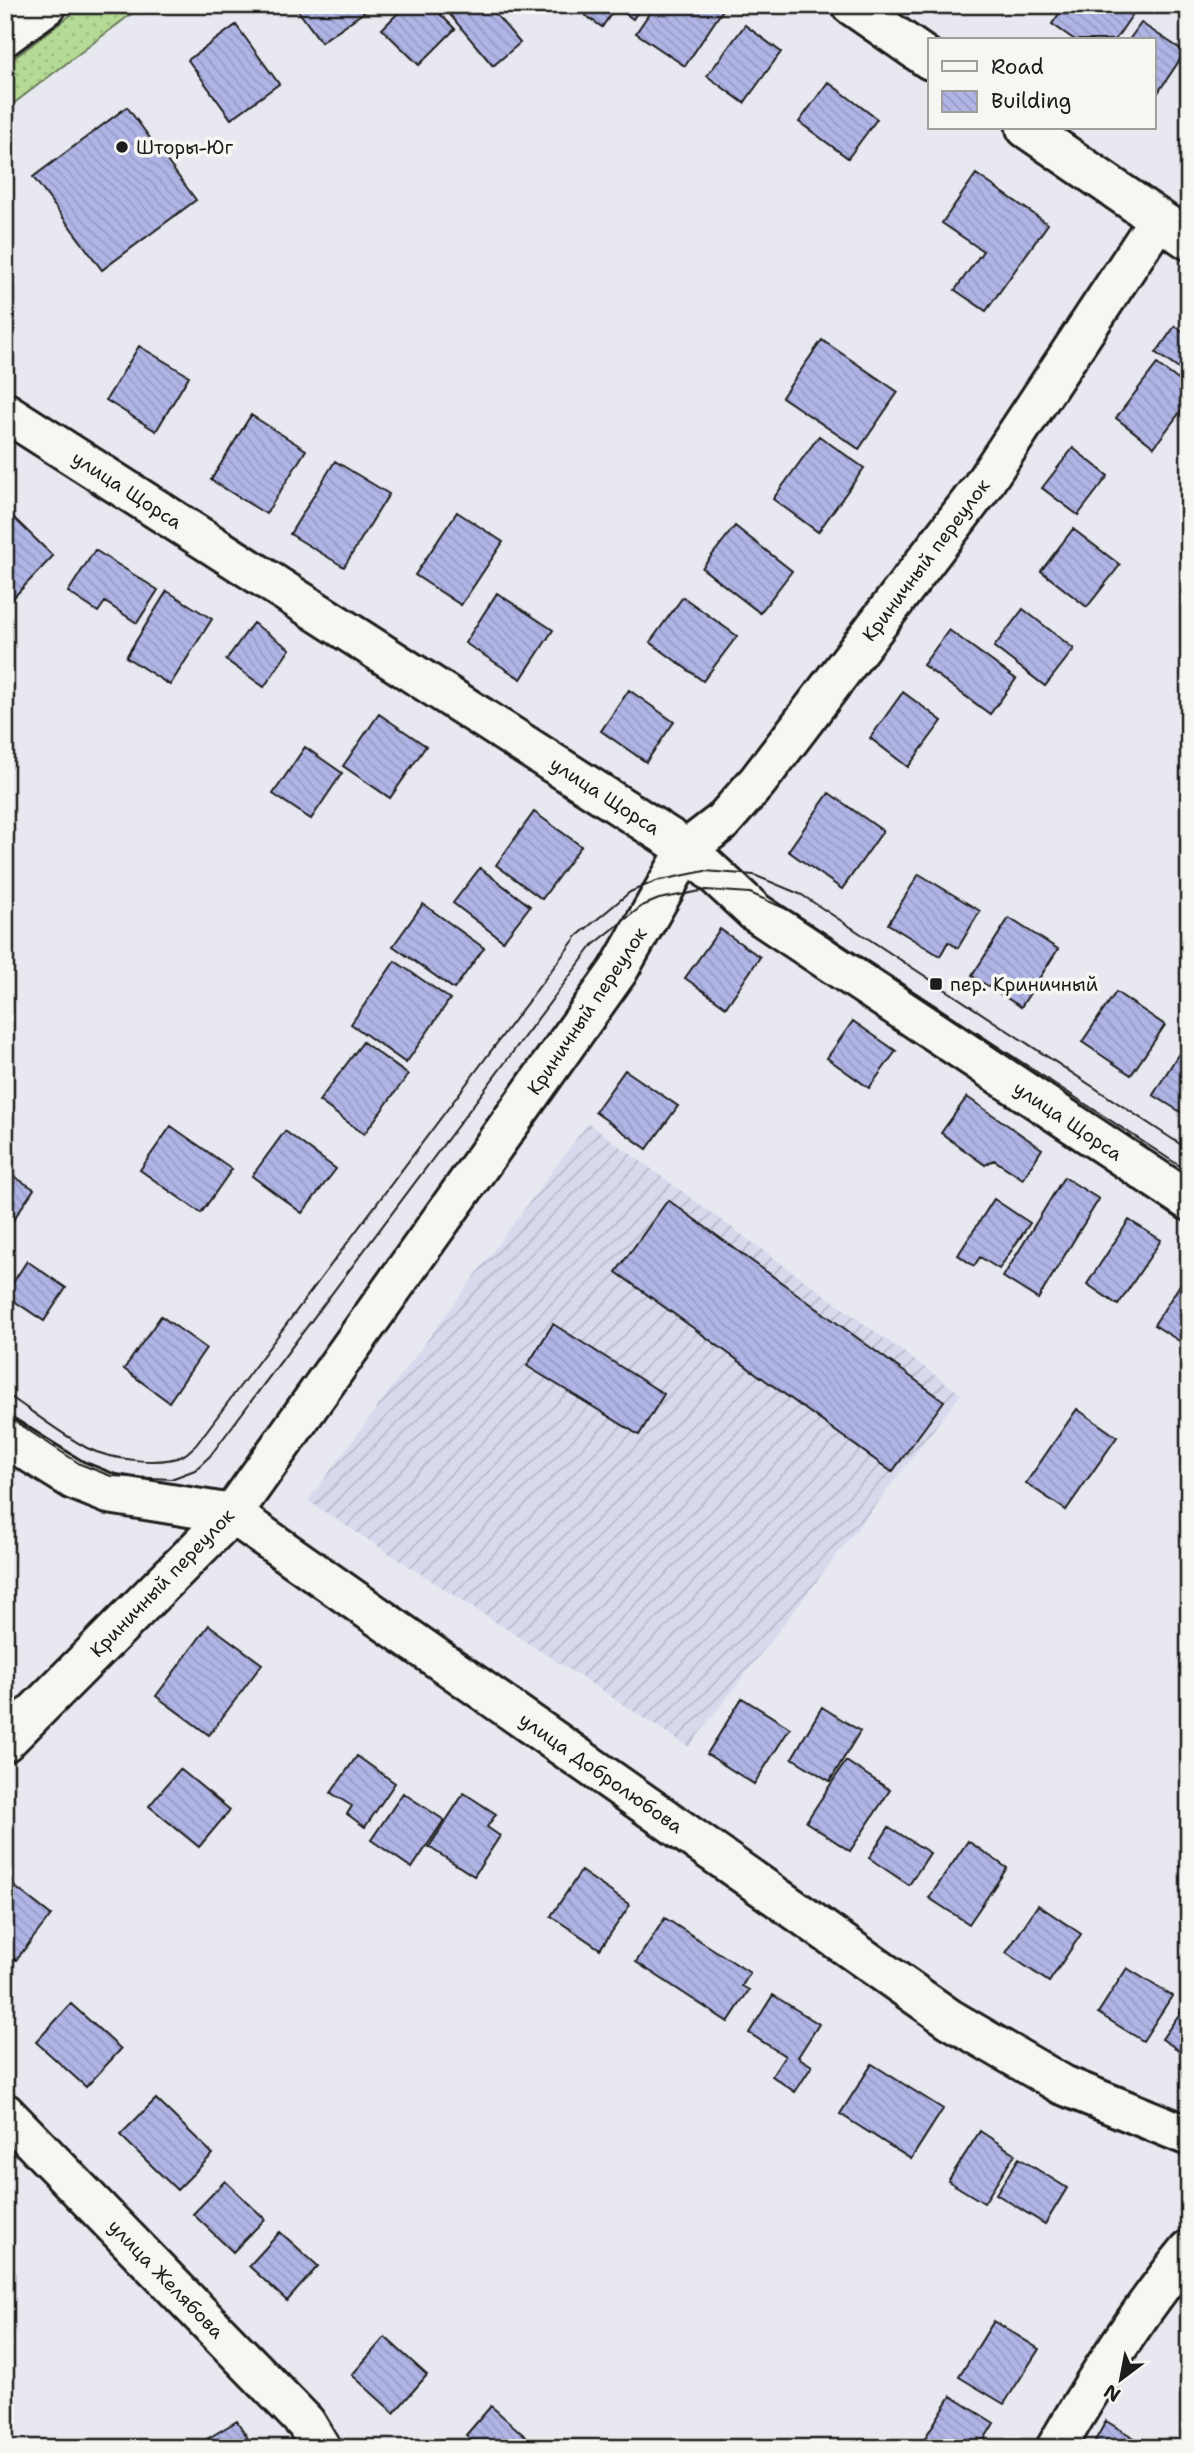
<svg xmlns="http://www.w3.org/2000/svg" width="1194" height="2453" viewBox="0 0 1194 2453" font-family="'Shantell Sans',sans-serif">
	<defs>
		<pattern id="industrial-furrows" width="10" height="10" patternUnits="userSpaceOnUse" patternTransform="scale(1.75)"><rect width="10" height="10" fill="#d7d9ed"/><path d="M-1 1l2-2M0 10L10 0M9 11l2-2" fill="none" stroke="#b8bacb"/></pattern>
		<pattern id="grass-dots" width="8" height="8" patternUnits="userSpaceOnUse" patternTransform="scale(1.75)"><rect width="8" height="8" fill="#b5da95"/><path d="M2 2h.1M6 6h.1" fill="none" stroke="#9bba80" stroke-width="1.8" stroke-linecap="round"/></pattern>
		<pattern id="building-back-hatch" width="6" height="6" patternUnits="userSpaceOnUse" patternTransform="scale(1.75)"><rect width="6" height="6" fill="#b0b5e6"/><path d="M-1 5l2 2M0 0l6 6M5-1l2 2" fill="none" stroke="#979bc5"/></pattern>
	</defs>
	<rect width="100%" height="100%" fill="#e8e9f0"/>
	<filter id="ink" filterUnits="userSpaceOnUse"><feTurbulence type="fractalNoise" baseFrequency=".0143" numOctaves="2"/><feDisplacementMap in="SourceGraphic" scale="14" xChannelSelector="R" yChannelSelector="G"/><feConvolveMatrix kernelMatrix="1 2 1 2 8 2 1 2 1" color-interpolation-filters="sRGB"/></filter>
	<g filter="url(#ink)">
		<!-- industrial -->
		<path fill="url(#industrial-furrows)" d="M588,1123L961,1394L689,1747L308,1501Z"/>
		<!-- grass -->
		<path fill="url(#grass-dots)" stroke="#687b58" stroke-width="2" d="M84,5H143L5,110V65Z"/>
		<!-- building -->
		<path fill="url(#building-back-hatch)" stroke="#1c1c1c" stroke-width="2" d="M294,5H363L367,10L321,42Z
			M406,5H431L455,29L419,65L382,29Z
			M452,5H488L520,43L493,66L446,10Z
			M571,5H642L633,19L616,7L602,27Z
			M655,5H719L724,8L685,66L636,33Z
			M1065,5H1139L1115,40H1075L1052,24Z
			M1141,23L1185,52L1157,94L1154,92V40H1129Z
			M236,25L279,84L231,119L188,60Z
			M745,25L781,52L744,103L707,76Z
			M828,82L877,119L848,158L799,122Z
			M127,107L196,200L102,270L33,177Z
			M976,174L1048,224L986,311L955,290L983,251L942,223Z
			M1175,326L1189,336V376L1156,353Z
			M822,340L898,392L859,449L782,397Z
			M139,346L189,376L156,431L106,400Z
			M1157,364L1189,388V400L1154,447L1116,418Z
			M251,415L306,450L266,514L211,480Z
			M819,436L864,468L818,532L773,499Z
			M1073,448L1108,476L1078,515L1042,488Z
			M335,461L389,494L344,567L290,534Z
			M457,512L503,542L461,605L415,575Z
			M13,517L53,556L13,598L5,590V526Z
			M735,526L792,571L760,613L702,568Z
			M1073,529L1120,565L1087,607L1041,571Z
			M95,550L158,590L137,623L105,602L98,612L68,592Z
			M167,591L212,619L170,685L126,657Z
			M497,593L553,630L521,679L465,643Z
			M683,597L737,636L703,681L650,642Z
			M1023,609L1074,649L1045,686L994,647Z
			M253,623L290,649L264,687L226,660Z
			M949,630L1016,679L990,714L923,665Z
			M629,690L674,722L646,762L601,731Z
			M903,692L942,721L908,767L870,738Z
			M379,714L426,746L390,798L343,766Z
			M305,747L342,773L311,819L273,794Z
			M829,793L883,831L842,889L788,851Z
			M534,812L581,846L542,899L496,865Z
			M480,868L530,906L503,941L453,903Z
			M919,874L980,911L958,948L948,942L940,956L888,924Z
			M423,904L484,948L454,989L393,946Z
			M1009,918L1058,949L1021,1007L972,976Z
			M720,929L760,957L726,1007L685,978Z
			M395,961L450,999L406,1063L351,1024Z
			M1116,992L1165,1025L1131,1075L1082,1042Z
			M853,1021L896,1051L869,1088L827,1058Z
			M363,1042L408,1075L364,1134L319,1101Z
			M1181,1050L1189,1054V1117L1153,1095Z
			M625,1070L678,1106L647,1149L595,1112Z
			M967,1097L1042,1149L1023,1179L994,1160L985,1165L941,1133Z
			M171,1126L232,1169L201,1213L140,1170Z
			M285,1131L336,1169L302,1213L252,1176Z
			M5,1171L34,1189L5,1232Z
			M1064,1177L1099,1199L1038,1299L1003,1277Z
			M994,1199L1030,1223L999,1269L980,1257L974,1266L958,1255Z
			M668,1200L944,1401L892,1472L616,1272Z
			M1129,1220L1161,1240L1118,1305L1087,1284Z
			M27,1261L66,1288L44,1321L5,1295Z
			M1189,1271V1347L1154,1325Z
			M161,1316L206,1348L169,1402L124,1369Z
			M553,1324L664,1394L639,1435L527,1366Z
			M1077,1409L1117,1437L1066,1510L1026,1483Z
			M209,1625L262,1664L209,1735L156,1696Z
			M742,1698L790,1728L754,1784L707,1754Z
			M822,1707L860,1731L830,1781L792,1758Z
			M357,1756L395,1783L365,1827L347,1814L352,1806L331,1793Z
			M846,1761L890,1790L850,1851L806,1822Z
			M180,1769L230,1810L199,1847L149,1806Z
			M403,1793L444,1820L412,1868L371,1840Z
			M464,1793L496,1814L487,1827L500,1836L474,1876L429,1847Z
			M889,1827L930,1853L909,1885L869,1858Z
			M968,1841L1007,1868L969,1924L929,1898Z
			M581,1871L630,1905L600,1949L551,1916Z
			M10,1883L51,1915L16,1960L5,1952V1889Z
			M1038,1905L1081,1934L1049,1982L1006,1953Z
			M665,1918L750,1973L742,1986L749,1990L728,2022L636,1962Z
			M1127,1968L1172,1996L1143,2041L1098,2013Z
			M773,1995L819,2024L798,2057L812,2066L795,2092L772,2076L785,2056L749,2033Z
			M1187,2003L1189,2004V2057L1162,2039Z
			M71,2004L121,2049L86,2087L36,2042Z
			M872,2064L943,2109L911,2159L840,2114Z
			M156,2099L213,2154L177,2190L120,2135Z
			M980,2131L1015,2154L984,2203L948,2181Z
			M1019,2158L1067,2188L1045,2224L996,2194Z
			M225,2181L265,2219L233,2252L193,2214Z
			M280,2232L318,2266L287,2301L249,2266Z
			M994,2321L1039,2349L1004,2404L959,2377Z
			M385,2337L427,2375L394,2413L352,2375Z
			M951,2396L994,2423L979,2448H940L925,2438Z
			M491,2406L536,2446L534,2448H481L466,2435Z
			M237,2421L254,2448H192Z
			M1106,2421L1151,2448H1091Z"/>
		<g fill="none" stroke-linecap="round" stroke-linejoin="round">
			<defs>
				<path id="minor" d="M851,5L930,60
					M1026,128L1189,240
					M5,412L687,849L755,912L1189,1201
					M5,1437L74,1480L109,1494L232,1514L950,2019L1063,2085L1189,2136
					M5,1742L232,1514L618,971L687,849L722,822L758,781L981,488L1158,220
					M5,2113L306,2423L321,2448
					M1056,2448C1096,2378 1138,2312 1189,2250"/>
				<path id="major" d="M5,36L47,5"/>
			</defs>
			<!-- minor casing -->
			<use href="#minor" stroke="#1c1c1c" stroke-width="44"/>
			<!-- major casing -->
			<use href="#major" stroke="#1c1c1c" stroke-width="44"/>
			<!-- minor -->
			<use href="#minor" stroke="#f6f6f2" stroke-width="38"/>
			<!-- major -->
			<use href="#major" stroke="#f6f6f2" stroke-width="38"/>
			<!-- tram -->
			<path stroke="#1c1c1c" stroke-width="2" d="M5,1393C32,1411 59,1433 87,1448C109,1459 161,1467 184,1455C188,1453 192,1448 196,1445L577,936L630,892L656,881L705,871L754,875L802,895L1189,1150
				M5,1415L80,1464L111,1476L171,1479L195,1470L210,1456L593,945L642,906L659,899L706,890L750,893L793,912L1189,1172"/>
		</g>
	</g>
	<!-- markers -->
	<g fill="#1c1c1c" stroke="#f6f6f2" stroke-width="2.5">
		<circle cx="122" cy="147" r="7"/>
		<rect x="929" y="977" width="14" height="14" rx="3.5"/>
	</g>
	<g text-anchor="middle" dominant-baseline="central" stroke-width="7" stroke-linejoin="round" paint-order="stroke">
		<!-- poi labels -->
		<g font-size="19" fill="#1c1c1c" stroke="#f6f6f2" text-anchor="start">
			<text x="136" y="147">Шторы-Юг</text>
			<text x="950" y="984">пер. Криничный</text>
		</g>
		<!-- street labels -->
		<g font-size="19" fill="#1c1c1c" stroke="#f6f6f2">
			<text transform="translate(127 490) rotate(33)">улица Щорса</text>
			<text transform="translate(926 560) rotate(-53)">Криничный переулок</text>
			<text transform="translate(605 796) rotate(33)">улица Щорса</text>
			<text transform="translate(587 1011) rotate(-56)">Криничный переулок</text>
			<text transform="translate(1068 1121) rotate(34)">улица Щорса</text>
			<text transform="translate(162 1583) rotate(-46)">Криничный переулок</text>
			<text transform="translate(601 1773) rotate(35)">улица Добролюбова</text>
			<text transform="translate(166 2279) rotate(46)">улица Желябова</text>
		</g>
	</g>
	<!-- margin -->
	<rect width="1194" height="2453" fill="none" stroke="#f6f6f2" stroke-width="28"/>
	<rect x="14" y="14" width="1166" height="2425" fill="none" stroke="#1c1c1c" stroke-width="2.5" filter="url(#ink)"/>
	<!-- legend -->
	<rect x="928" y="38" width="228" height="91" fill="#f6f6f2" stroke="#9f9f9c" stroke-width="2"/>
	<rect x="942" y="61" width="35" height="10" fill="#f6f6f2" stroke="#9f9f9c" stroke-width="2"/>
	<text x="991" y="74" font-size="21" fill="#1c1c1c">Road</text>
	<rect x="942" y="91" width="35" height="21" fill="url(#building-back-hatch)" stroke="#9f9f9c" stroke-width="2"/>
	<text x="991" y="108" font-size="21" fill="#1c1c1c">Building</text>
	<!-- north arrow -->
	<g transform="translate(1121 2379) rotate(212)" stroke="#f6f6f2" stroke-width="5" paint-order="stroke">
	<path d="M0-5L12 26L0 18L-12 26Z" fill="#1c1c1c"/>
	<text y="-10" font-size="19" font-weight="bold" text-anchor="middle" fill="#1c1c1c">N</text>
	</g>
</svg>
